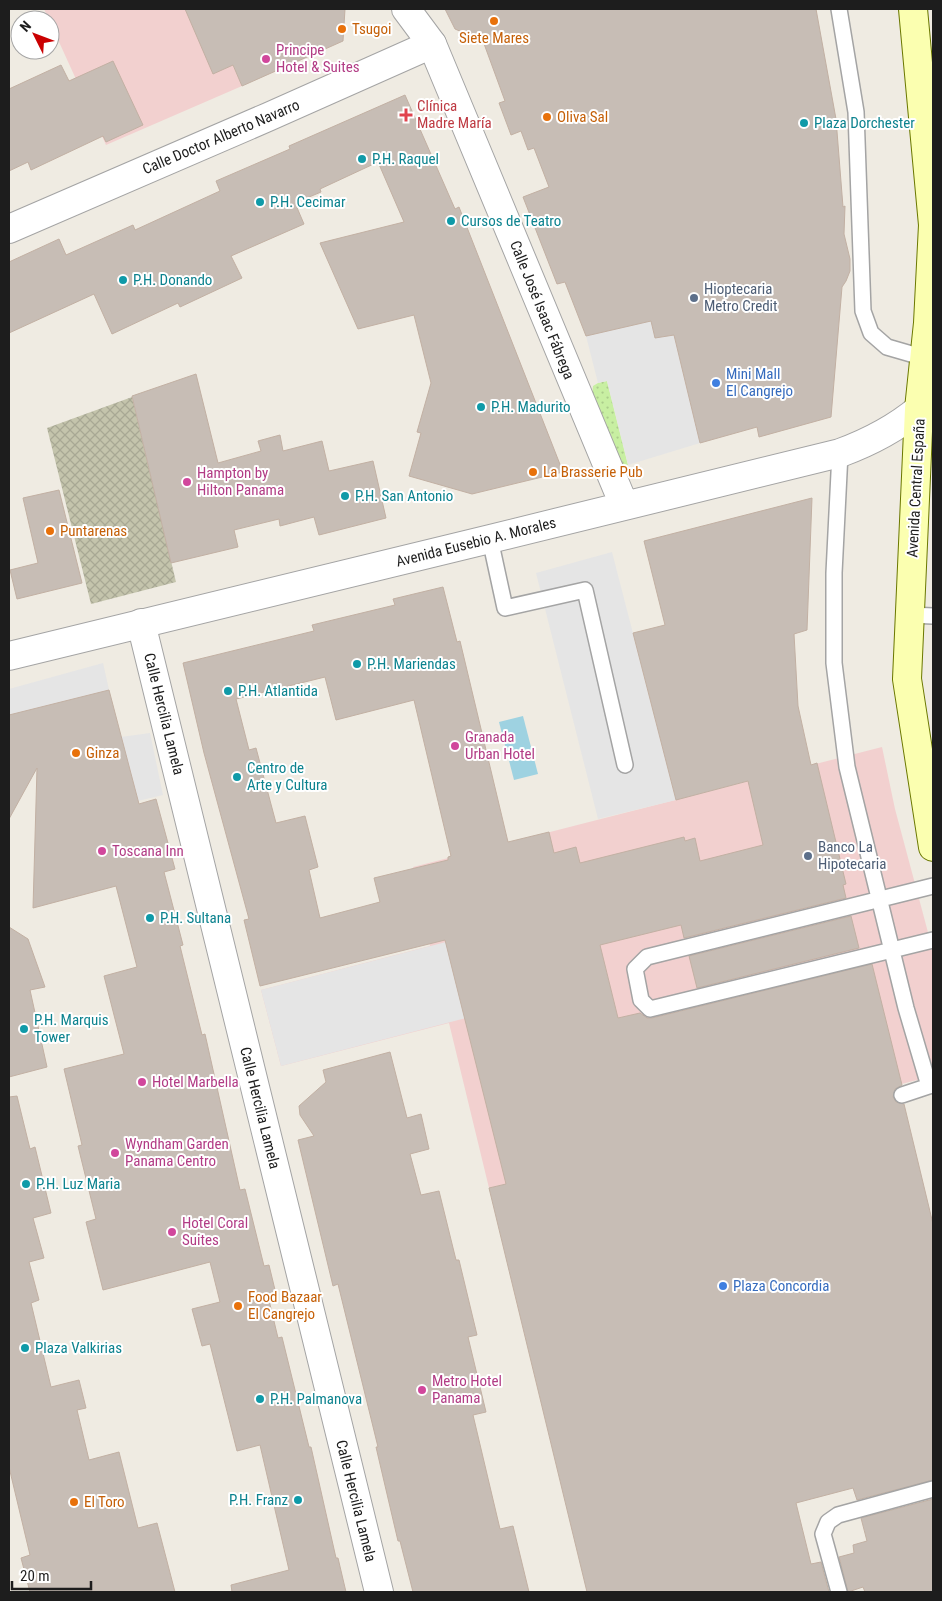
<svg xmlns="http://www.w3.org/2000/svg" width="942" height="1601" viewBox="0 0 942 1601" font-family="'Roboto Condensed',sans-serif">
	<defs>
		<pattern id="construction-cross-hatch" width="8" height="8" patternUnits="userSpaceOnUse" patternTransform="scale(1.25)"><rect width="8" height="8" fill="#c4c4ac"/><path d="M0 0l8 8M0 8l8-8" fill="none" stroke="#a8a894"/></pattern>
		<pattern id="grass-dots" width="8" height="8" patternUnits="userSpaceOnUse" patternTransform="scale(1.25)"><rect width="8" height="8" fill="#c8efa2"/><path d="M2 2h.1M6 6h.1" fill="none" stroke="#abcc8b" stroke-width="1.8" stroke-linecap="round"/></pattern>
	</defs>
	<rect width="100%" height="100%" fill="#efebe2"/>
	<!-- commercial -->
	<path fill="#f2d0cf" d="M44,9H208L242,86L106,145Z
		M882,747L895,809L933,951V1076L489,1188L449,1023L281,1066L261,990L430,946L413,867Z"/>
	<!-- construction -->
	<path fill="url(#construction-cross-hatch)" d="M132,397L176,582L91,604L47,428Z"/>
	<!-- grass -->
	<path fill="url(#grass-dots)" d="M607,381L628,465L623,471L592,396L593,386L598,383Z"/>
	<!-- parking -->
	<path fill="#e5e5e5" d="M651,321L655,338L674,335L700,443L628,465L607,381L598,383L586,336Z
		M612,552L676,800L598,819L536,573Z
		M103,663L109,690L9,715V689Z
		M150,733L163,795L138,801L121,737Z
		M446,942L466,1018L281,1066L261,990Z"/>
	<!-- water -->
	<path fill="#9ed2e1" d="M523,716L538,774L514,780L499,722Z"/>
	<!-- building -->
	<path fill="#c7bdb5" stroke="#c2b0a3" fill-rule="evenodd" d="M185,9H345L343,41L242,86L233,65L213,74Z
		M445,9H816L836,119L843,207L845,206L844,234L850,259V271L846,281L842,287L831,417L759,437L757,427L700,443L674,335L655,338L651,321L586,336L565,282L557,284L523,197L549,187L534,148L528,150L521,131L511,135L499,103L505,101L483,41L455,29Z
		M113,61L143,125L106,142L103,136L31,170L28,162L9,171V89L61,65L69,81Z
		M405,95L455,209L459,207L563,472L472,494L409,476L421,433L417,432L431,383L414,315L358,329L320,243L404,222L378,162L320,189L321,192L295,203L304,224L231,256L242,278L180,307L178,303L112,334L94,294L9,333V262L59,239L66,255L133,225L135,230L220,191L216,181L290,149L289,146Z
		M196,374L218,463L261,451L258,441L280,435L283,451L322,441L329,471L373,461L386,518L319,535L314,517L280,526L279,519L234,530L238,547L171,563L132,396Z
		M59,490L82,583L17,599L10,570L38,563L23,498Z
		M812,498L807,630L794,634L798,706L811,765L817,763L846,884L843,885L846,898L684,938L681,925L600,945L618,1018L640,1013L647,1018H652L872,964L902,1085L895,1089L893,1097L896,1102L904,1104L933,1224V1480L857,1500L853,1488L796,1503L811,1564L821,1562L829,1592H587L489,1188L506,1184L445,940L260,986L244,920L249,919L204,753L183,663L314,631L312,625L395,605L393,599L443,587L457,642L460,641L508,842L549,832L554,853L576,847L580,863L684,837L685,841L695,838L700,861L763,845L748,781L676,800L633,633L665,625L644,541ZM325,677L336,720L414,700L451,856L448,857V860L374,878L380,902L320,918L309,870L318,867L305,816L276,823L256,748L249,750L236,699Z
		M109,690L139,804L156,799L175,869L164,872L183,945L180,946L202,1035L205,1034L240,1190L245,1189L264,1266L269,1265L276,1294L268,1296L278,1338L282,1337L309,1447H311L336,1558H338L346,1592H232L231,1585L289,1570L260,1445L237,1451L210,1344L202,1346L192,1309L220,1302L210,1262L103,1290L86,1222L96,1219L78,1146L82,1145L64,1069L124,1054L104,976L137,967L116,886L33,908L37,768L9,819V715Z
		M851,916L859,948L697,988L689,956Z
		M9,927L28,939L45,987L30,990L47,1067L9,1077Z
		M390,1052L407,1118L421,1114L429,1149L410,1154L421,1195L439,1191L456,1260H459L477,1335L468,1337L486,1412L473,1415L500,1529L513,1526L529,1592H413L400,1541H398L376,1447H378L338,1284L333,1286L298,1140L314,1136L300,1115L299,1106L326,1082L323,1070Z
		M17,1096L30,1149L35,1147L51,1213L33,1218L44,1258L29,1262L39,1300L31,1303L51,1387L79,1380L86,1408L77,1410L89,1460L119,1452L138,1528L157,1523L175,1592H30L21,1558L30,1555L9,1467V1097Z
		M933,1499V1592H865L863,1587L848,1592L839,1557L854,1553L853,1545L867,1541L861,1518Z"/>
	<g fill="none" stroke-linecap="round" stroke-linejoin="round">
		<defs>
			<path id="service" d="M839,9L856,112L863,311L871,333L887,347L925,358
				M840,453L834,573V663L847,767L906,1008L929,1086L933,1085
				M490,539L505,608L585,590L625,765
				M910,615L933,616
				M933,886L647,957L635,969L641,1000L650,1009L933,940
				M902,1095L929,1086
				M839,1592L823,1534L828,1522L838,1515L933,1489"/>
			<path id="minor" d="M9,229L268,117L432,44
				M141,623L379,1592"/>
			<path id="tertiary" d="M406,9L432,44L624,505
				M9,656L490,539L840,453C870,442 895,429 919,409"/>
			<path id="secondary" d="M913,9L933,225L928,323L919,409L907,679L933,847"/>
		</defs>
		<!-- service casing -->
		<use href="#service" stroke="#a4a4a4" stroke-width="18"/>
		<!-- minor casing -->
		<use href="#minor" stroke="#a4a4a4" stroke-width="30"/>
		<!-- tertiary casing -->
		<use href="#tertiary" stroke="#a4a4a4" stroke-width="30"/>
		<!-- secondary casing -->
		<use href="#secondary" stroke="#6b7800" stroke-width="30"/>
		<!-- service -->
		<use href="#service" stroke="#fff" stroke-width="15"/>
		<!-- minor -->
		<use href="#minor" stroke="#fff" stroke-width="28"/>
		<!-- tertiary -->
		<use href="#tertiary" stroke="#fff" stroke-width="28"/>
		<!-- secondary -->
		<use href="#secondary" stroke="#fbffb0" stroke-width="28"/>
	</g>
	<!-- markers -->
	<g fill="#e8710a" stroke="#fff" stroke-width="2">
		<circle cx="494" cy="21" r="5"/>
		<circle cx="342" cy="29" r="5"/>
		<circle cx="547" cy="117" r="5"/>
		<circle cx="533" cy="472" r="5"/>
		<circle cx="50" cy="531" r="5"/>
		<circle cx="76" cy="753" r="5"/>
		<circle cx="238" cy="1306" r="5"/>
		<circle cx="74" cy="1502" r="5"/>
	</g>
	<g fill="#d1479c" stroke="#fff" stroke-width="2">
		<circle cx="266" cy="59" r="5"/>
		<circle cx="187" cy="482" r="5"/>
		<circle cx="455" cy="746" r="5"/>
		<circle cx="102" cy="851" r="5"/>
		<circle cx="142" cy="1082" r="5"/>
		<circle cx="115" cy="1153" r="5"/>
		<circle cx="172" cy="1232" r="5"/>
		<circle cx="422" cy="1390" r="5"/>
	</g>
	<path fill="#e0444e" stroke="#fff" stroke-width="2" d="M403.5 107.5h5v5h5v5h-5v5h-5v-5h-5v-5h5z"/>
	<g fill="#0f9aa8" stroke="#fff" stroke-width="2">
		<circle cx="804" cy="123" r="5"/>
		<circle cx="362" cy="159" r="5"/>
		<circle cx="260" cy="202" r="5"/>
		<circle cx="451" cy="221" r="5"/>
		<circle cx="123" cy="280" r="5"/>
		<circle cx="481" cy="407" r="5"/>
		<circle cx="345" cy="496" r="5"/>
		<circle cx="357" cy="664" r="5"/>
		<circle cx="228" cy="691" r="5"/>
		<circle cx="237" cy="777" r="5"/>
		<circle cx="150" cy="918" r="5"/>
		<circle cx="24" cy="1029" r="5"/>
		<circle cx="26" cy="1184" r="5"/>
		<circle cx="25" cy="1348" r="5"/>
		<circle cx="260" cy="1399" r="5"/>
		<circle cx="298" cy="1500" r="5"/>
	</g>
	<g fill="#5c6f8a" stroke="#fff" stroke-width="2">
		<circle cx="694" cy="298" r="5"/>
		<circle cx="808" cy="856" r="5"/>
	</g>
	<g fill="#3f7fe0" stroke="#fff" stroke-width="2">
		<circle cx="716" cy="383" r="5"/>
		<circle cx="723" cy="1286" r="5"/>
	</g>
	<g text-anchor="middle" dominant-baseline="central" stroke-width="4" stroke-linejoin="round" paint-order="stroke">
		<!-- food labels -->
		<g font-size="15" fill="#c56008" stroke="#fff" text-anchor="start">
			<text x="352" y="29">Tsugoi</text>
			<text x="494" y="38" text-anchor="middle">Siete Mares</text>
			<text x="557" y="117">Oliva Sal</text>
			<text x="543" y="472">La Brasserie Pub</text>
			<text x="60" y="531">Puntarenas</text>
			<text x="86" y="753">Ginza</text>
			<text x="248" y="1297">Food Bazaar<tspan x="248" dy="17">El Cangrejo</tspan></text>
			<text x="84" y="1502">El Toro</text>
		</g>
		<!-- hotel labels -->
		<g font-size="15" fill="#b23c85" stroke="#fff" text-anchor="start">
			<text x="276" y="50">Principe<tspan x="276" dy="17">Hotel &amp; Suites</tspan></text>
			<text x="197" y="473">Hampton by<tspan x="197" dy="17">Hilton Panama</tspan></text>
			<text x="465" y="737">Granada<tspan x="465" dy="17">Urban Hotel</tspan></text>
			<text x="112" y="851">Toscana Inn</text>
			<text x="152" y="1082">Hotel Marbella</text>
			<text x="125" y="1144">Wyndham Garden<tspan x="125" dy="17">Panama Centro</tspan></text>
			<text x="182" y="1223">Hotel Coral<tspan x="182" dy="17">Suites</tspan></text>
			<text x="432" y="1381">Metro Hotel<tspan x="432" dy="17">Panama</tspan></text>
		</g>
		<!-- health labels -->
		<g font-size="15" fill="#be3a42" stroke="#fff" text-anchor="start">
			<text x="417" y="106">Clínica<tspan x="417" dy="17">Madre María</tspan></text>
		</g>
		<!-- culture labels -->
		<g font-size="15" fill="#0d838f" stroke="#fff" text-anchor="start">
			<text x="814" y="123">Plaza Dorchester</text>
			<text x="372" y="159">P.H. Raquel</text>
			<text x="270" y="202">P.H. Cecimar</text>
			<text x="461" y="221">Cursos de Teatro</text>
			<text x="133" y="280">P.H. Donando</text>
			<text x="491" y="407">P.H. Madurito</text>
			<text x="355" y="496">P.H. San Antonio</text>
			<text x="367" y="664">P.H. Mariendas</text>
			<text x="238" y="691">P.H. Atlantida</text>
			<text x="247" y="768">Centro de<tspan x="247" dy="17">Arte y Cultura</tspan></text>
			<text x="160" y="918">P.H. Sultana</text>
			<text x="34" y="1020">P.H. Marquis<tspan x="34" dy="17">Tower</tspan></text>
			<text x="36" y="1184">P.H. Luz Maria</text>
			<text x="35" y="1348">Plaza Valkirias</text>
			<text x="270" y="1399">P.H. Palmanova</text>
			<text x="288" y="1500" text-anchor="end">P.H. Franz</text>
		</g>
		<!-- street labels -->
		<g font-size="15" fill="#1d1d1d" stroke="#fff">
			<text transform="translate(221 137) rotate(-23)">Calle Doctor Alberto Navarro</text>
			<text transform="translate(542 310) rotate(68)">Calle José Isaac Fábrega</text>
			<text transform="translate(916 488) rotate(-87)">Avenida Central España</text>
			<text transform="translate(476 542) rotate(-14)">Avenida Eusebio A. Morales</text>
			<text transform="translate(164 714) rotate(76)">Calle Hercilia Lamela</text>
			<text transform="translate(260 1108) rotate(76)">Calle Hercilia Lamela</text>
			<text transform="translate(356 1501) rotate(76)">Calle Hercilia Lamela</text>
		</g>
		<!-- service labels -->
		<g font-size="15" fill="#4e5e75" stroke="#fff" text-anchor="start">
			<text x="704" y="289">Hioptecaria<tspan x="704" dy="17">Metro Credit</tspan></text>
			<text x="818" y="847">Banco La<tspan x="818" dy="17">Hipotecaria</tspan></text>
		</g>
		<!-- shop labels -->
		<g font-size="15" fill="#366cbe" stroke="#fff" text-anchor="start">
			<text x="726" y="374">Mini Mall<tspan x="726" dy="17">El Cangrejo</tspan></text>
			<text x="733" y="1286">Plaza Concordia</text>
		</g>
	</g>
	<!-- border -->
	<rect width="942" height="1601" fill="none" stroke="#1d1d1d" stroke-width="20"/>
	<!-- north arrow -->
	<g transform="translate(35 35) rotate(312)"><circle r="24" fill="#ffffff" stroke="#a5a5a5"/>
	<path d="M0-4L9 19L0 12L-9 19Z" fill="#ca0001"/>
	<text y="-8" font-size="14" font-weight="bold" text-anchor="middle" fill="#1d1d1d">N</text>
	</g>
	<!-- scale -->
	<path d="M12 1581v8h79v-8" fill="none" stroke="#1d1d1d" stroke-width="2.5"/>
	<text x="20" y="1581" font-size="15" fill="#1d1d1d" stroke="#ffffff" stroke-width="4" paint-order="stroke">20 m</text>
</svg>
